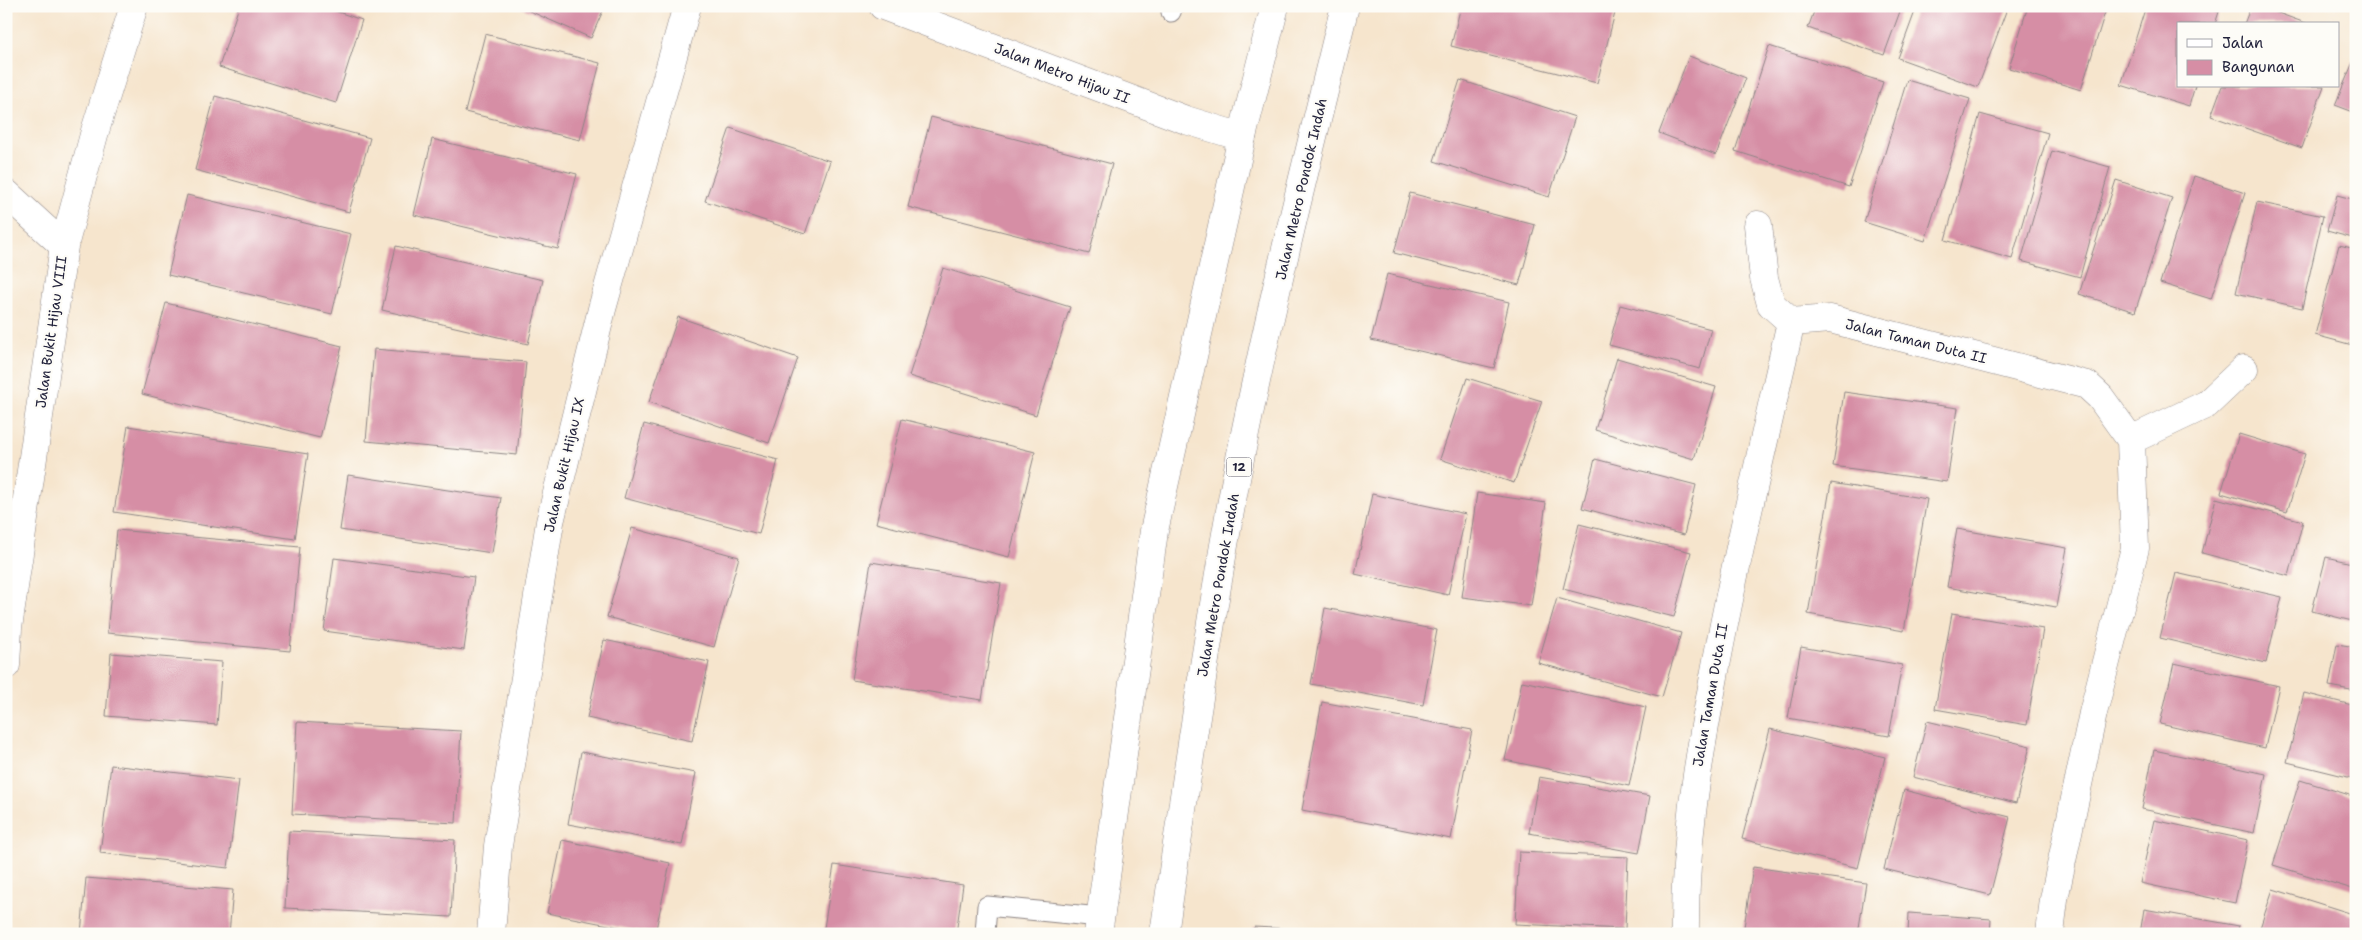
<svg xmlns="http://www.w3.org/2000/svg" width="2362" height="940" viewBox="0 0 2362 940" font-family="'Shantell Sans',sans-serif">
	<rect width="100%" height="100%" fill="#fdfcf7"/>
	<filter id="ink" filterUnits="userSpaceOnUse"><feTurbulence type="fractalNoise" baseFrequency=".02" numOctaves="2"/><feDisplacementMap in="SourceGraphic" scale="10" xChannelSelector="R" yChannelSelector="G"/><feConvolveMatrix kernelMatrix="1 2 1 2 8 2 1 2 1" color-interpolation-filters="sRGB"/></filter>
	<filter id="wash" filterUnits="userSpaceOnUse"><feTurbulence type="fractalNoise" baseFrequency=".0096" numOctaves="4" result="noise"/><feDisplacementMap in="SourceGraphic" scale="20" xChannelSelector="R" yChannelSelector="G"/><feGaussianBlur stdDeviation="1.12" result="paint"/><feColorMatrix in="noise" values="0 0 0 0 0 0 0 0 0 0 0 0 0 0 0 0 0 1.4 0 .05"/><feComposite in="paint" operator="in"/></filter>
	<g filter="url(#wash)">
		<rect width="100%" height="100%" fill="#f6e5cd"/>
		<g id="blocks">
			<!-- building -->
			<path fill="#d68ea5" d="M239,6H320L362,20L336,103L219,67Z
				M518,6H605L591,38Z
				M1461,6H1606L1616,9L1597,83L1451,46Z
				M1816,6H1902L1884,55L1808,28Z
				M1917,6H2008L1978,87L1898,58Z
				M2028,6H2107L2081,90L2009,68Z
				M2146,6H2200L2219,12L2215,24H2178V86H2195L2189,106L2121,85Z
				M2251,6H2259L2308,24H2244Z
				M485,34L600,63L580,140L465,112Z
				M1769,46L1883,82L1849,187L1735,151Z
				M2356,55V113L2335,105Z
				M1689,56L1746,78L1716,155L1659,133Z
				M1460,80L1575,117L1549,197L1434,161Z
				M1907,80L1970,99L1925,241L1864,222Z
				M2222,86H2324L2302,148L2211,116Z
				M215,96L370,138L349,212L195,170Z
				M1980,114L2048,133L2012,259L1945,240Z
				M931,117L1112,164L1089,254L908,207Z
				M730,128L830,161L805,234L705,201Z
				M432,139L577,174L558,249L414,215Z
				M2052,151L2110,167L2080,277L2021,261Z
				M2194,176L2245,193L2211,299L2160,283Z
				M2116,180L2172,198L2135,312L2079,294Z
				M1410,193L1535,225L1519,285L1394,253Z
				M187,195L351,234L332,314L168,275Z
				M2337,195L2356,200V239L2327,231Z
				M2257,202L2323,216L2302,308L2236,293Z
				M2339,245L2356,249V346L2315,335Z
				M396,246L543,280L528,344L382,310Z
				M943,268L1070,307L1036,415L909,376Z
				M1387,274L1509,302L1494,368L1371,340Z
				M166,303L342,346L320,438L142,394Z
				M1620,305L1711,329L1700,369L1609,345Z
				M678,317L798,358L769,443L649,402Z
				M374,349L526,362L517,455L366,441Z
				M1617,358L1716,387L1694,459L1595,430Z
				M1467,378L1542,401L1514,483L1440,459Z
				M1844,392L1958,408L1947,482L1833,466Z
				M902,419L1035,452L1009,557L876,523Z
				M644,424L778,460L759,534L624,498Z
				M128,426L308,454L295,539L114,512Z
				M2239,434L2305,454L2287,512L2221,493Z
				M1595,459L1696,485L1684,535L1582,508Z
				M348,475L501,498L492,553L340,530Z
				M1831,483L1927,499L1904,631L1808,614Z
				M1477,493L1546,503L1531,606L1462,597Z
				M1372,494L1466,514L1448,595L1355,574Z
				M2216,498L2303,521L2289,576L2202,553Z
				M1579,524L1691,552L1674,617L1563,589Z
				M632,528L739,557L714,647L607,617Z
				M1957,529L2067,548L2056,607L1947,587Z
				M117,530L300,547L290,651L107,633Z
				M2326,557L2356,564V622L2312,611Z
				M334,558L474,577L464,650L324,631Z
				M871,562L1001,583L982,700L852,680Z
				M2176,573L2282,597L2266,663L2160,638Z
				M1557,598L1681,633L1662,697L1538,663Z
				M1325,608L1437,630L1423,705L1311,684Z
				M1952,613L2043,629L2027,725L1935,709Z
				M604,640L709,662L692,741L587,718Z
				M2337,644L2356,647V691L2329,686Z
				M1801,647L1902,665L1889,736L1788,718Z
				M111,653L222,662L217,725L106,716Z
				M2174,663L2279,686L2265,748L2160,724Z
				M1522,681L1646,707L1629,786L1505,760Z
				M2304,693L2356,706V779L2287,762Z
				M1322,702L1472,730L1451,839L1302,810Z
				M1927,721L2030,746L2016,803L1913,777Z
				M297,722L461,731L456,823L292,814Z
				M1770,729L1885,757L1858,868L1742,839Z
				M2154,750L2266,774L2254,833L2142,809Z
				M581,752L696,773L682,845L568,824Z
				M111,765L239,780L228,868L100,853Z
				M1539,777L1650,796L1639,853L1529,833Z
				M2300,780L2356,797V890L2273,865Z
				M1904,790L2010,817L1990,895L1884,869Z
				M2154,820L2248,840L2235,903L2140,883Z
				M289,831L455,840L451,917L285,908Z
				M562,840L670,863L655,934L547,913Z
				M1519,852L1628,857L1625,929L1515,924Z
				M834,865L963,885L956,934H823Z
				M1753,867L1866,883L1858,934H1743Z
				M86,878L233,890L229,934H81Z
				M2273,889L2356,915V934H2258Z
				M2144,909L2239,926L2237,934H2140Z
				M1909,913L1991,919L1990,934H1908Z
				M1254,927L1351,932V934H1254Z"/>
		</g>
	</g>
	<g filter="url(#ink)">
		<use href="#blocks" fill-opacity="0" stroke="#8c8484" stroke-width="1"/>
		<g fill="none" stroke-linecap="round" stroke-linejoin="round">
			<defs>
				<path id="service" d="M1171,12L1173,6
					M985,934L987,906L1100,917"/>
				<path id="minor" d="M883,6L1186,120L1242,137
					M6,193L64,246
					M1758,225L1764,278L1771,304L1791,322
					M2131,440L2207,404L2244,369
					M6,665L8,628L64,246L95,131L134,6
					M491,934L498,846L550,522L602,309L687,6
					M1685,934C1684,848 1697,766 1713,682C1735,561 1764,442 1791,322L1830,319L2087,385L2100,397L2131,440L2135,548L2093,713L2054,899L2050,934"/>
				<path id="trunk" d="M1098,934L1154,531L1242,137L1275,6
					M1164,934C1184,793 1205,651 1230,511C1261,342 1304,174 1345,6"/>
			</defs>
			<!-- service casing -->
			<use href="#service" stroke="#8c8484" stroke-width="21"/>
			<!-- minor casing -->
			<use href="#minor" stroke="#8c8484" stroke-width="29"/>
			<!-- trunk casing -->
			<use href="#trunk" stroke="#8c8484" stroke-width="29"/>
			<!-- service -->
			<use href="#service" stroke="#fff" stroke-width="19"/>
			<!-- minor -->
			<use href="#minor" stroke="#fff" stroke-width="28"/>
			<!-- trunk -->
			<use href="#trunk" stroke="#fff" stroke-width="28"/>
		</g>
	</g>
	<g text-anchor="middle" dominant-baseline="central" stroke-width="4.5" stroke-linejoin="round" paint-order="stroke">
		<!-- shield labels -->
		<rect fill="#fdfcf7" stroke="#646373" stroke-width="1" x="1226.5" y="457.5" width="25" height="19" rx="4"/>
		<g font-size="12" font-weight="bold" fill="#22223b">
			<text x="1239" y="467">12</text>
		</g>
		<!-- street labels -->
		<g font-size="14" fill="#22223b" stroke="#fdfcf7">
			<text transform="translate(1062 73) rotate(21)">Jalan Metro Hijau II</text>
			<text transform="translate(1301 189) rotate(-77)">Jalan Metro Pondok Indah</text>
			<text transform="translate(51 332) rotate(-82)">Jalan Bukit Hijau VIII</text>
			<text transform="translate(1916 341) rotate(14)">Jalan Taman Duta II</text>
			<text transform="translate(564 465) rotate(-77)">Jalan Bukit Hijau IX</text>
			<text transform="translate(1218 585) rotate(-80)">Jalan Metro Pondok Indah</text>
			<text transform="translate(1710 695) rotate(-80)">Jalan Taman Duta II</text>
		</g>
	</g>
	<!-- margin -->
	<rect width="2362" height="940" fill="none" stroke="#fdfcf7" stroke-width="25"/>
	<!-- legend -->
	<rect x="2177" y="22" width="162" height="65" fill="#fdfcf7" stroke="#a5a5ac"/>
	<rect x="2187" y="39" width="25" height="8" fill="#ffffff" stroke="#a5a5ac"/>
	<text x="2222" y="48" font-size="15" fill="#22223b">Jalan</text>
	<rect x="2187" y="60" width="25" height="15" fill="#d68ea5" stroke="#a5a5ac"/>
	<text x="2222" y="72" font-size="15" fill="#22223b">Bangunan</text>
</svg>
